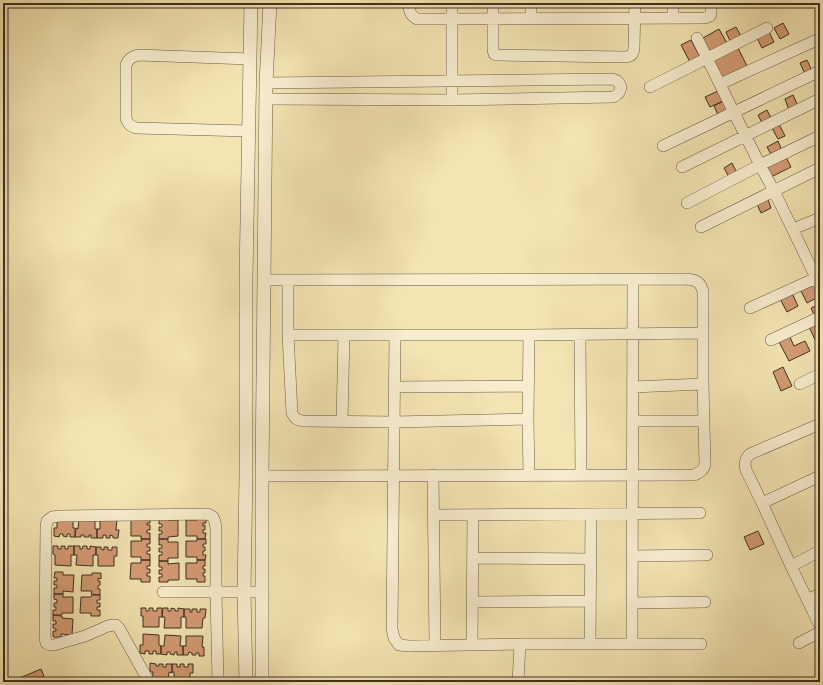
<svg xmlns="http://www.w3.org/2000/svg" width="823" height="685" viewBox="0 0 823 685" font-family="'IM FELL DW Pica',serif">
	<rect width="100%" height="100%" fill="#f3e4b3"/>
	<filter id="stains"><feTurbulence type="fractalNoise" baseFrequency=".005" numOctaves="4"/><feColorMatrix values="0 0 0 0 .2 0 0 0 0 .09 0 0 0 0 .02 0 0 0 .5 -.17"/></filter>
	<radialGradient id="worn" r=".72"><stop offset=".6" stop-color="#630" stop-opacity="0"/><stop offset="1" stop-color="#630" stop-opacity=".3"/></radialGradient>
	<!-- building -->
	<path fill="#d49b74" stroke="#3d3022" d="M783,23L789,34L780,39L774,28Z
		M736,27L742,38L731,43L726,32Z
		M719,29L728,45L709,55L703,38Z
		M768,30L774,42L762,48L756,36Z
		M691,40L700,57L690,62L681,45Z
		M737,46L748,68L722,81L710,59Z
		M807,60L812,71L805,74L800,63Z
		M718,91L723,101L710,107L705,97Z
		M793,95L798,106L789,110L785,99Z
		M723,101L728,112L719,117L714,106Z
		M767,110L772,120L763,125L758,115Z
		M779,124L785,136L778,139L772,128Z
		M778,141L782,151L772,156L767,147Z
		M785,155L791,167L771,177L765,165Z
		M732,163L738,175L730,179L724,168Z
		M767,197L771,208L761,213L756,202Z
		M813,283L820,296L807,303L800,289Z
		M791,291L798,306L787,312L779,297Z
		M820,304V315L815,317L811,308Z
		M814,324L820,336V346H818L809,327Z
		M789,335L794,346L805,341L810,351L789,361L778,340Z
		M783,367L792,386L781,391L773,372Z
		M57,517L73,518V528H75V537H70V534H67V537L63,536V534H60L59,537L54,536V528H57Z
		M150,517V523H147V525H150V530H147V533H150V539H141V536H131V520Z
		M197,517H206V523H203V526L205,525V530H203V533H206L205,539H197V536H186V520H197Z
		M79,518H95V529H97V538H91V535H89V537H84V535H81V537H75L76,528L78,529Z
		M159,518H167L168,520H178V536L168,537V539H159V534H162V531H159V527H162V524H159Z
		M100,519H117L116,530H119L118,538H113V536L110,535V538H106V535H103V538H97V529H100Z
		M758,531L764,544L750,550L744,537Z
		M141,539H150V544H147V547H150V551H147V554H150V560H141V557H131V541H142Z
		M159,539H168V542H178V558H168V561H159V555H162V552H159V548H162V545H159Z
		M197,539H206V544H203V547H205V551H203V555H206L205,560H197V557H186V541H197Z
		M53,546H58V549H61V546H65V549H68V546H74V555H71V566L55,565V555L53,554Z
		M74,546H80V549H82L83,546H87V549H90V546L96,547V555H93V566L76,565L77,555H74Z
		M96,547H101V549L104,550V547H108V550H112V547H117V556H114V566H98V555H96Z
		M141,560H150V566H147V569H150V573H147V576H150V582H141V579H130L131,563H141Z
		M197,560H205V566H203V569H205V573H203V576H205V582H197V579H186V563H197Z
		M159,561H168V564L179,563V580H168V582H159V577H162V574H159V570H162V567H159Z
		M55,572H63V575H74L73,592L63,591V594H54V588H57V585H54V581H57V578H54Z
		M92,573H101V579L98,578V581H100V585L98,586V589H100V595L91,594L92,591H81L82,575H92Z
		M54,594H63V597H73V613H62V615H53V610H56V607H54V603H57V600L54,599Z
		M92,595H100V600H97V603H100V607H97V610H100V616H91V613H80L81,597H91Z
		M141,608H146V611H149V608H153V611H157V608H162V617H159V627H143V616H141Z
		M163,608H168V611H171V608L175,609V611H178V608L184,609V617H181V628H164L165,617H162Z
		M184,609H190V612H192V609H197V612H200V609H206L205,618H203L202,628H186V617H184Z
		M53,615L62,616V618L73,619L72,635L61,634V637H53V631H56V629L53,628V624H56V621H53Z
		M143,634L159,635V645L161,646V654H156V651H153V654H149V651H145V654L140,653V645H143Z
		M165,635L181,636L180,646H183V655H177V652H175L174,655L170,654V652H167V655L161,654V646H164Z
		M186,636H203L202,647H204V656H199V653H196V655H192V653L189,652L188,655H183V646H186Z
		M150,663L156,664V666H159V664H163V667H166V664H172V673L169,672L168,682H152L153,672H150Z
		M172,664H177V667H180V664H184V667H188V664H193V673H190V682H174V672H172Z
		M41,669L44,676L29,682H16L15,680Z"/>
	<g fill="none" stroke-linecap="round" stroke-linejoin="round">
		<defs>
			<path id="minor" d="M409,3C409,11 410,15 417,19H452L705,18L710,16L711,13V3
				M493,3V50L494,54L496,55L626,57C632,56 633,54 634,48L635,3
				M531,3V19
				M673,3V18
				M697,38L760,165L774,191L820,286
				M720,84L819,39
				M650,87L767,28
				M266,99L452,100L613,97C624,93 623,80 611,79L266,83
				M452,100V3
				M248,131L136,128C130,126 128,124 126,118V65C129,58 132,57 138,55L250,59
				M663,146L820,71
				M682,167L820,99
				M687,203L760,165L820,136
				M701,227L820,168
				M793,229L820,218
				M288,280V335L292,413C295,419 297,420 303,421L394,422L528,419
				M750,308L816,278
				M288,335H529L703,333
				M395,335L392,629L394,638L399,645L409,646L520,644H701
				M529,335L528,419L529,475
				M580,335L581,475
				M771,340L820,317
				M800,384L820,374
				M394,387L528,386
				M633,387L703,384
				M342,421L344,335
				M633,421H704
				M820,424L750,454C745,459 744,463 746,470L762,503L791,566L820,626
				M433,475L435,645
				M262,476L694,475C700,472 703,471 705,465L703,384V292C701,282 696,280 687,279L265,280
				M762,503L820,476
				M434,515L700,513
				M632,556L707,555
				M473,558L591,559
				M791,566L820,551
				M163,592H261
				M807,600L820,594
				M473,602L590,601
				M632,603L705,602
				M799,643L820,632
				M590,644L591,514
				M632,644L633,279
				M472,645L473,515
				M149,682L119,628L116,625H113L108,626L85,636L54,645H50L46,643L45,637L46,527L47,521L52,517L60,516L208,514L213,517L215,522L216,528V592L218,682
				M518,682L520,644"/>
			<path id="tertiary" d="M246,682L244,592L246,475V277L251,3
				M262,682V476L266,83L270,3"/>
		</defs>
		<!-- minor casing -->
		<use href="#minor" stroke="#6a5d46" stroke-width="12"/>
		<!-- tertiary casing -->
		<use href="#tertiary" stroke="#6a5d46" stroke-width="14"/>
		<!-- minor -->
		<use href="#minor" stroke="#f7edce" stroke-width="11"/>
		<!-- tertiary -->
		<use href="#tertiary" stroke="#f7edce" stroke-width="13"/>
	</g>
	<!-- margin -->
	<rect width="823" height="685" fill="none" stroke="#f3e4b3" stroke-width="16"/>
	<rect x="4" y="4" width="815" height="677" fill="none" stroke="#3d3022" stroke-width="2"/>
	<rect x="8" y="8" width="807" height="669" fill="none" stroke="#3d3022"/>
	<rect width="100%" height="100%" filter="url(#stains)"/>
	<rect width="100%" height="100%" fill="url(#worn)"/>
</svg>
